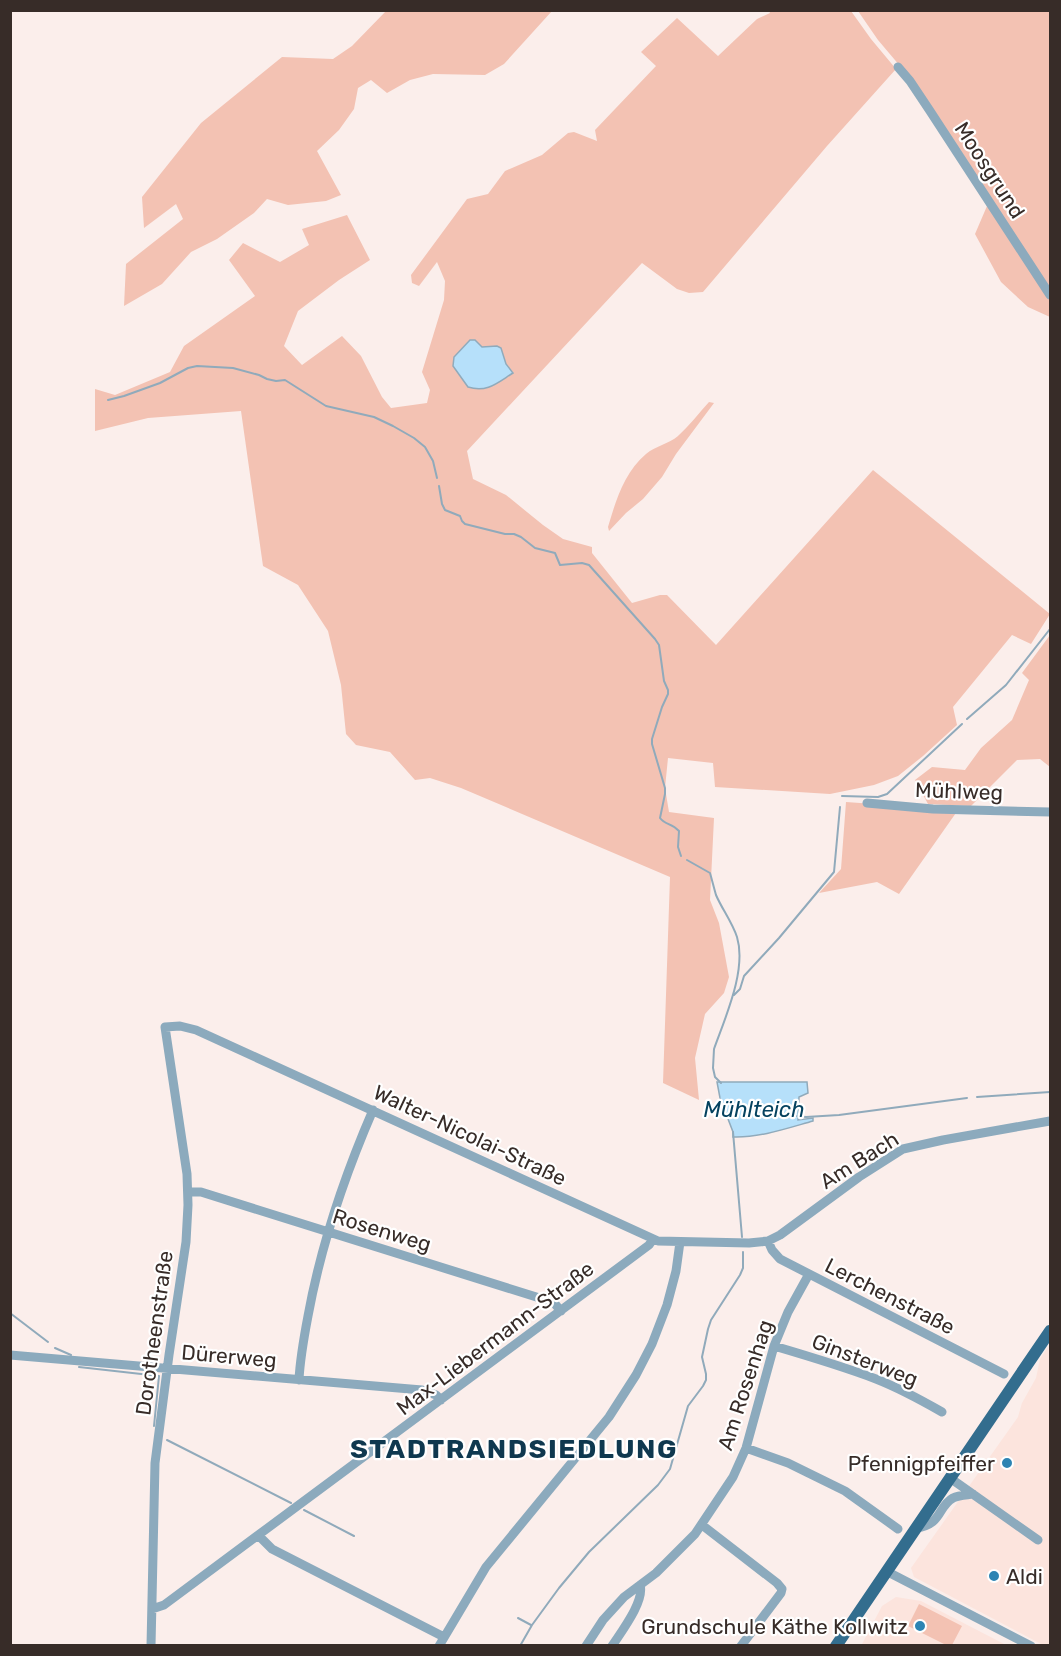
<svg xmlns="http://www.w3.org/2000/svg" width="1061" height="1656" viewBox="0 0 1061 1656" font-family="Rubik,sans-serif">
	<rect width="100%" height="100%" fill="#fbeeeb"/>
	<!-- built -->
	<path fill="#fce4dd" d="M1050,1344V1645H1043L914,1577L911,1568L1018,1417L1022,1403L1036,1378L1040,1359Z
		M896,1597L921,1601L1006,1645L861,1646L882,1606Z"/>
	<!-- green -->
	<path fill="#f3c2b3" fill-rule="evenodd" d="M386,11H552L504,64L485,75L433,74L410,80L387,93L371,80L358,88L354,109L339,130L317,151L341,195L326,201L288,205L267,199L254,213L217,239L191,252L162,284L124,306L126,264L183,219L176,204L144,228L142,197L201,123L282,57L333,59L352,46Z
		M769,11H851L871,39L896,69L827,146L703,292L689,293L677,289L642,263L467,451L473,479L506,495L543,525L563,539L592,547V553L632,603L660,595H667L716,645L873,470L1050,614L1031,644L1012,635L953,707L957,725L923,756L898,776L874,785L830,794L715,787L713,763L668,758L665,788L669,812L714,818L710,900L719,923L729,977L724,993L705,1014L695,1058L699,1100L663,1083L670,877L461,788L430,778L415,780L390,752L356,745L346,734L341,685L328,631L298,585L263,566L241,411L148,418L95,431V389L115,395L170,372L184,346L255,296L229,260L243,243L280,262L309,245L302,229L347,215L370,260L339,280L298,311L284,346L302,365L342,336L361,356L382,397L391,408L427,403L430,390L422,372L444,300L445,281L437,262L419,286L412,283L411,275L467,199L488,194L505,171L542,155L568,133L574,132L597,141L595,130L656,66L641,52L677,18L718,56L757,19L770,13ZM475,340L482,347L497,346L501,348L506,364L513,372L454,357Z
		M858,11H1050V317L1028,307L1001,282L975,234L987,206L911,79L878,40Z
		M709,402L714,403L676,454L662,477L643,499L626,513L609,531L608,527C616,500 624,473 646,454C655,446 669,444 678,436C689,426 699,413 709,402Z
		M1050,635V767L1040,759L1017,760L971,806L928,804L915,780L932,767L965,770L981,748L1012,720L1029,680L1022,673Z
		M846,802L958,810L899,894L877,882L819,893L841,869Z
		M919,1604L962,1626L952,1645H946L908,1626Z"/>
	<!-- water -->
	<path fill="#b6e0fa" stroke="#90aabb" stroke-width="1.5" d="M470,340H475L482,347L497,346L501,348L506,364L513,373C497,383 487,393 468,387L453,366L454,357Z
		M717,1082H807L808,1093L799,1097L798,1120L813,1118V1121C788,1128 759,1138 733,1137V1132L720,1098Z"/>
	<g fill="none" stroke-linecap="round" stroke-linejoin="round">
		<!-- stream -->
		<path stroke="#90aabb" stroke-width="2" d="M108,400L124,396L160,383L188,368L197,366L233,368L259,375L267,379L276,381L285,380L326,406L374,417L393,426L414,438L425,447L433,461L437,478
			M439,486L442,504L445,510L460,516L462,521L465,524L505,534H514L521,537L535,548L555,553L560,565L582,563L589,565L655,639L659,645L664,681L668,690V694L662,707L652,739V744L665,788V794L660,818C665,825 672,823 679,831L678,847L681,856
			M967,719L1006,685L1050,629
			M842,796L878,797L887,794L962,724
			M687,860L710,873C712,880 714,888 716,895C722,909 732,922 737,937C747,970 725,1018 714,1049L713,1068L715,1077L721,1083
			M734,995L740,989L744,976L779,938L834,872L840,807
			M977,1097L1050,1092
			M797,1116L806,1117L839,1115L967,1098
			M733,1132L742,1237
			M10,1313L48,1342
			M55,1348L71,1355
			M79,1367L159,1376L154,1426
			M167,1440L291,1503
			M304,1510L354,1536
			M518,1618L531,1625
			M520,1646L532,1625L559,1588L589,1552L658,1485L670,1469L688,1406L703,1386L706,1380V1374L702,1357L708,1329L711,1320L740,1275L743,1268V1252"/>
		<!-- minor -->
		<path stroke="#8caabd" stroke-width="9" d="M898,67L910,81L930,111L1050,295
			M867,803L933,809L1050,812
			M188,1192H201L546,1300L555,1304L561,1311
			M768,1241L772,1250L780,1259L1004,1374
			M774,1346C808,1356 842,1366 876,1379C899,1388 921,1400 942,1412
			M10,1355L422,1390L436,1395L441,1400
			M299,1380C300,1359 304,1337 308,1316C321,1245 344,1177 373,1110
			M746,1448L788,1463L845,1491L898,1529
			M950,1478L1038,1540
			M702,1525L777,1583L782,1589L781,1593L741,1646
			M916,1528C943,1524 937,1507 953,1498C959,1495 967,1495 973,1494
			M259,1536L272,1549L444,1637
			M886,1571L1031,1646
			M152,1609L164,1605L649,1245L653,1239
			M151,1646L155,1463L169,1355L186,1242L188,1205L187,1174L165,1027L180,1026L196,1030L658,1241L749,1243L768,1241L780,1235L859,1177L903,1149L943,1140L1050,1121
			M439,1646L486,1567L609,1417L636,1375L652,1344L667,1305L676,1271L680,1242
			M586,1646L603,1620L624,1597L656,1573L695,1534L733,1477L746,1448L774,1346L788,1312L809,1274
			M612,1646C621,1632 645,1601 640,1585"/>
		<!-- major -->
		<path stroke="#336d8e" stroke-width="12" d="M836,1646L1050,1331"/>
	</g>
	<!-- markers -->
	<g fill="#2d84b3" stroke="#fff" stroke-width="2">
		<circle cx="1007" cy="1463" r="6"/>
		<circle cx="994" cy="1576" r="6"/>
		<circle cx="920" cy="1626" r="6"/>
	</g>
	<g text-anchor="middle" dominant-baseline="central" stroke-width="4.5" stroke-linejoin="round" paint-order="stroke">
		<!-- street labels -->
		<g font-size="21" fill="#372c28" stroke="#fff">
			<text transform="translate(990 170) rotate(57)">Moosgrund</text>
			<text transform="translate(959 791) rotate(2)">Mühlweg</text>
			<text transform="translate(470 1135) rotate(25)">Walter-Nicolai-Straße</text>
			<text transform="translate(859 1160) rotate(-32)">Am Bach</text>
			<text transform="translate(382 1230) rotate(17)">Rosenweg</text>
			<text transform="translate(890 1296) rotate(27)">Lerchenstraße</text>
			<text transform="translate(154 1333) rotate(-82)">Dorotheenstraße</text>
			<text transform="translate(495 1338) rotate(-37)">Max-Liebermann-Straße</text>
			<text transform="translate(229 1356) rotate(5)">Dürerweg</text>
			<text transform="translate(865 1360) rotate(21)">Ginsterweg</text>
			<text transform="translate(745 1385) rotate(-72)">Am Rosenhag</text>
		</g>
		<!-- poi labels -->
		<g font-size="21" fill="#372c28" stroke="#fff" text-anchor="end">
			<text x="995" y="1463">Pfennigpfeiffer</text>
			<text x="1006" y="1576" text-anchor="start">Aldi</text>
			<text x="908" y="1626">Grundschule Käthe Kollwitz</text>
		</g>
		<!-- water labels -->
		<g font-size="22" font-style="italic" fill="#05425f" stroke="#fff">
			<text x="754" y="1109">Mühlteich</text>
		</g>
		<!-- district labels -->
		<g font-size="27" font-weight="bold" letter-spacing="1.5" fill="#0f384f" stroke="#fff">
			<text x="514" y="1449">STADTRANDSIEDLUNG</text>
		</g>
	</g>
	<!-- border -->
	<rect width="1061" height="1656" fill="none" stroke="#372c28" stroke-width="24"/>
</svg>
